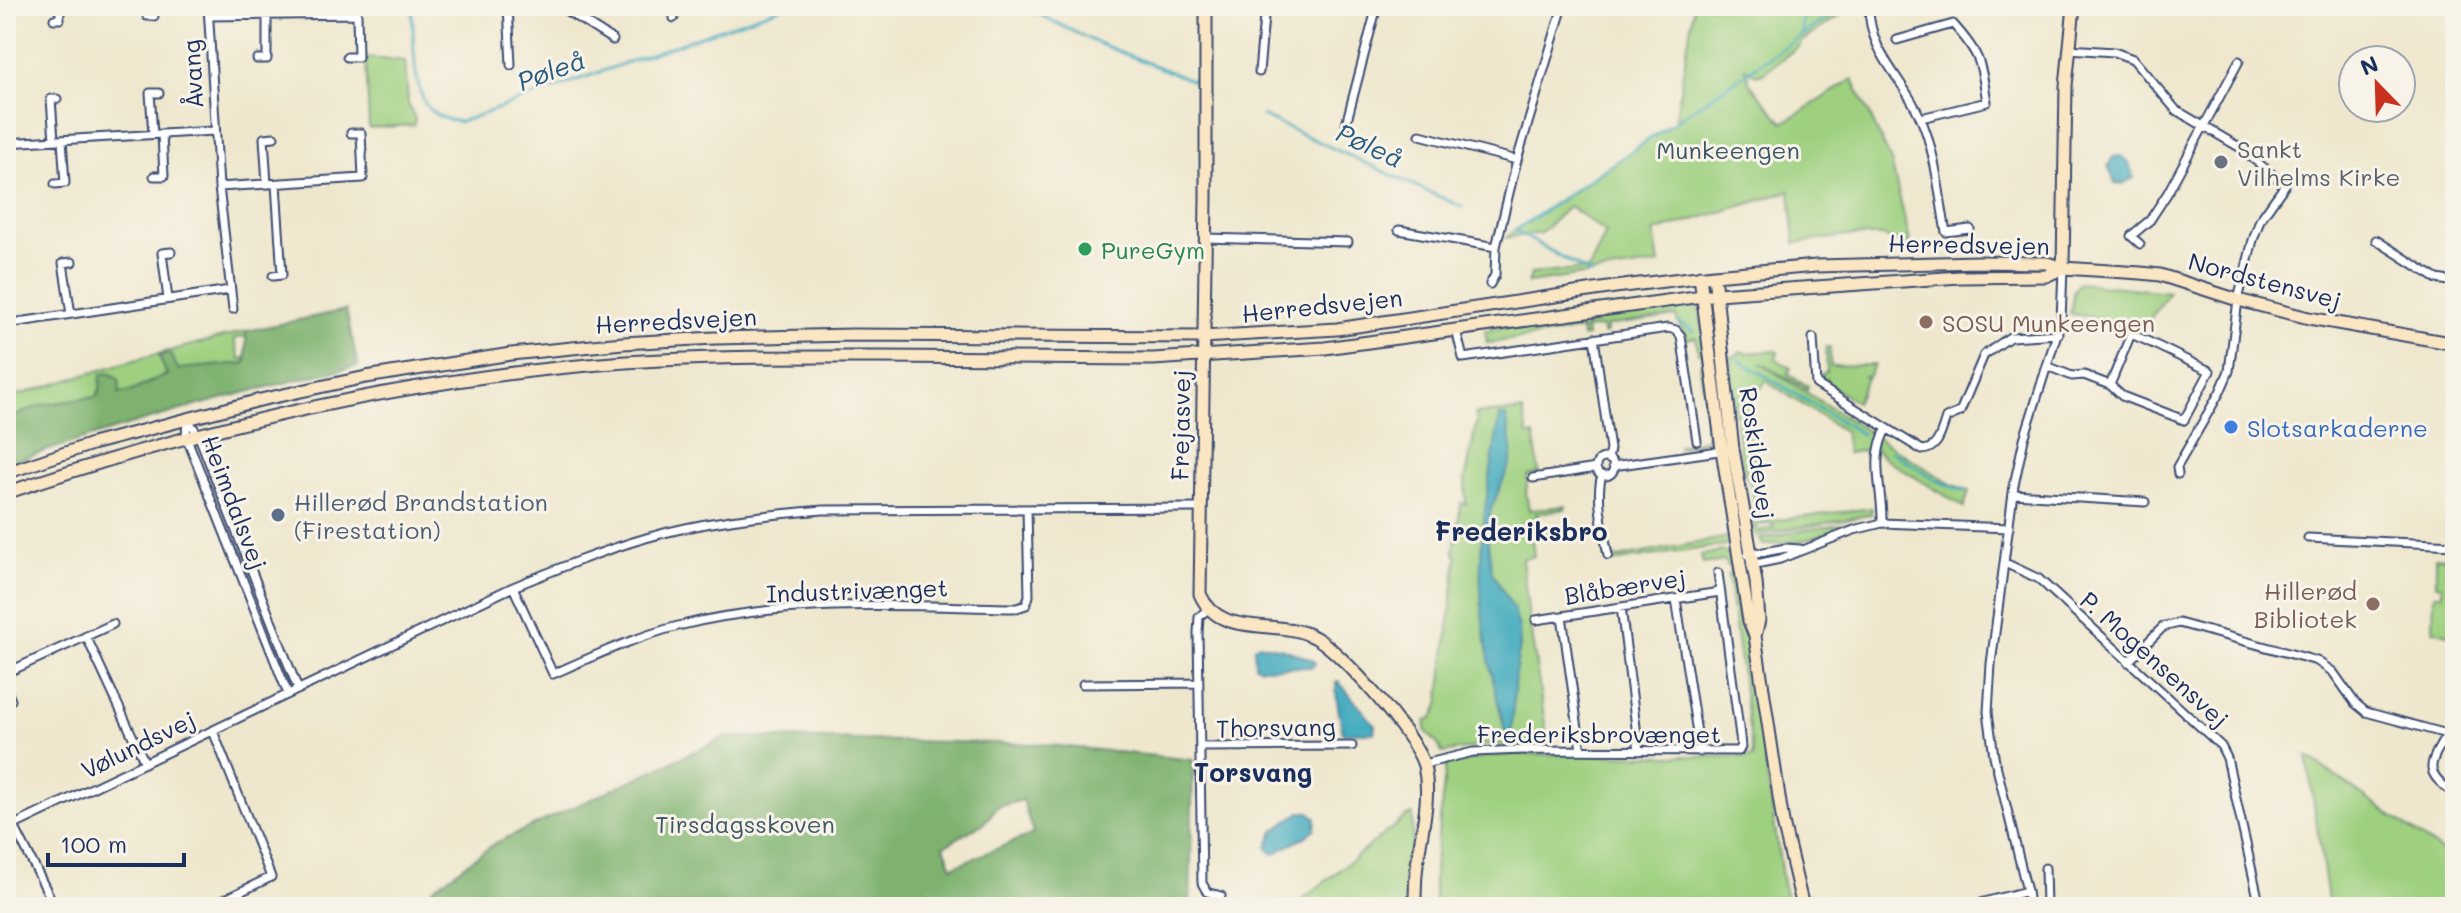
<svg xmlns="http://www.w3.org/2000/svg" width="2461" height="913" viewBox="0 0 2461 913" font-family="Mali,sans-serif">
	<rect width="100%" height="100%" fill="#f7f3e8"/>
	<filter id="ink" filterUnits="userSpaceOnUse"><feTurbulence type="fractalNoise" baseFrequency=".0125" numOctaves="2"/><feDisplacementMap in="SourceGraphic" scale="16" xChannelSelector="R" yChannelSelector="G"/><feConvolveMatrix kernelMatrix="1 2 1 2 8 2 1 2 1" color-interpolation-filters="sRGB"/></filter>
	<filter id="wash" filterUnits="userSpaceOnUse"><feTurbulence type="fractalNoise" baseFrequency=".006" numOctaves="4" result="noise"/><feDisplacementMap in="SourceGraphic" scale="32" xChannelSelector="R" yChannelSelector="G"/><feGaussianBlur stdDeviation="1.8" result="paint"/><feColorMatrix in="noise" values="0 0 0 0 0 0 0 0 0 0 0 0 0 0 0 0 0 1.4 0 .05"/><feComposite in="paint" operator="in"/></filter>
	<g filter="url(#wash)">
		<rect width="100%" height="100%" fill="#efe7cd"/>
		<!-- green -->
		<path fill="#9ed07f" stroke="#5c806e" stroke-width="2" d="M1694,6H1854L1802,41L1799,46L1763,73C1753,78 1750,70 1745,68L1750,84L1783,123L1853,79L1891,161L1911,246L1882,236H1847L1795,243L1790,191L1654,232L1659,264L1528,283L1531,274L1589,269L1606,233L1569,206L1541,233L1505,238L1675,122Z
			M366,58L405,61L408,104L415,119L414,125L369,128Z
			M2079,283L2169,292L2140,335L2094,317L2070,314L2074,290Z
			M1688,302L1695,305L1700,312L1717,433L1713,440L1715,433H1712L1711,438C1700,443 1690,446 1678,448V446L1707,439L1705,425L1708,423L1700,365L1703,364L1702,353H1698L1696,337L1687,339C1684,330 1677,325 1676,316L1606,326V333L1603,334L1602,327L1586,329L1587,336L1582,337L1581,330L1585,329L1584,326L1589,325L1588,321L1579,322L1580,330L1487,343L1485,330Z
			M246,331V336L234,339L240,359L247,358V363L177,370L173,357L159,356L167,374L131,391L118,393C120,384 120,380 112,374L101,376L100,390L96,397L42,405L6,419V399L127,362Z
			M1826,347H1830L1831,366L1874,365L1868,377L1863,376L1867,378L1856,402L1827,384V379L1824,384L1819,377L1827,371Z
			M1741,351L1745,353L1774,351L1778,352L1776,359L1791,368L1788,374L1808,386L1807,389L1760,363L1951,484L1969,491L1964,507L1884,458L1870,443L1868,450L1847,453L1845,432L1766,381L1756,395L1751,394L1756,477L1763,522L1872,508L1871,514C1834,524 1795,526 1757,536L1751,532V513H1753L1754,527H1757L1758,531L1774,528V524L1757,525L1752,489L1741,462L1729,355L1733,358Z
			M1523,411L1528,435H1534L1539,473L1528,476L1526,493L1529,510L1566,506L1565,509L1536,514L1543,529H1565L1568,535L1564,536L1563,533L1537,536L1532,540L1534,556L1522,559L1529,619L1548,744L1488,745L1442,753L1438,744L1425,730L1426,721L1434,716L1439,705L1457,557L1454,551L1461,503L1466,504L1465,481L1477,420L1475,414Z
			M1862,522L1863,523L1801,541L1763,545L1760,539L1805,530Z
			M1728,537L1732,542L1725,545L1611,562V559Z
			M1724,551L1726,554L1735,551L1783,884L1790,907H1434V872L1446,765L1489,756L1519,754L1753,757L1728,575L1731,574L1730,566H1727L1725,561L1703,564L1701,555Z
			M2436,557L2455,558V636L2433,630L2434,594H2442V586L2436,585Z
			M2307,756L2455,861V907H2329Z
			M1413,814L1410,907H1293L1407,816Z"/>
		<!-- forest -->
		<path fill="#7eb26e" stroke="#4c7066" stroke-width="2" fill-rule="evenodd" d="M346,310L358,366C239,391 121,426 6,464V419L42,405L96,397L100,390L101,375L107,373L117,377L120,383L119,393L132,391L167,375L159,356L169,353L178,369L246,363V331Z
			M726,737L1040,744L1193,760L1190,907H427L432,889L495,843ZM1023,800L1033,834L952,867L944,846L984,823L997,807Z"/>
		<!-- water -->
		<path fill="#3ea9bd" stroke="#2c6c8e" stroke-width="2" d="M2121,156L2129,162L2134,178L2122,184L2115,183L2108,166L2113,157Z
			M1500,416H1506L1512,446L1511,462L1491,509L1487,535L1492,572L1514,610L1519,628L1520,646L1515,674L1511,741H1507C1496,693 1483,644 1481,595C1478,536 1490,474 1500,416Z
			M1259,644L1284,649L1313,660L1315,664L1311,667L1260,668L1255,666L1254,647Z
			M1338,681L1375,725L1374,733H1344L1342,732C1340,713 1335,700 1336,682Z
			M1300,812H1310L1316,818L1315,829L1305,837L1274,854L1270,852L1267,847L1274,831Z"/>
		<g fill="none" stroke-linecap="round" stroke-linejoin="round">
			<!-- stream -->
			<path stroke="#3ea9bd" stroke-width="3" d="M412,6C414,32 411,92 431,111C439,118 450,120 460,122L785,6
				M1022,6L1093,41L1193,81
				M1802,35L1845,6
				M1262,116L1462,207
				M1514,230L1591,274
				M1516,230L1802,35V6
				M1678,322L1694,331
				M1739,360L1862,434
				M1891,451L1936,480L1964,491"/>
		</g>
	</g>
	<g filter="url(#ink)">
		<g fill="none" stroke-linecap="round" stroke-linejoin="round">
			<defs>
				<path id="street" d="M208,6L219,187L233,309
					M508,6L511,65
					M559,6L613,40
					M673,6L674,18
					M1869,6C1869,54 1902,76 1920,117C1936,152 1939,195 1946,232L1970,229
					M147,16H154V6
					M209,16L357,14L358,57H347
					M54,19H60V6
					M1897,40L1953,24C1981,55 1981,63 1987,102L1921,118
					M2069,49L2114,52L2133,59L2176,110L2239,147L2285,185L2260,220L2253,240L2238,300L2229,371L2220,392L2177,467L2178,474
					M257,59H267V15
					M1259,72L1265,6
					M1346,124L1377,6
					M153,134L150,93H159
					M1420,135L1517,160
					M54,140L51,99H57
					M6,143L214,131
					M154,176H164L162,134
					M55,184L65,183L62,140
					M267,184L264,138L274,137
					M219,187L363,178L361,133H351
					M1399,230L1496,247
					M1205,238L1348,242
					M2376,240L2437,279L2455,282
					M2140,244L2131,236L2150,220L2167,194L2239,61
					M273,276L282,275L276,184
					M1490,284L1495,275L1496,247L1517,160L1563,6
					M168,299L162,253L171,252
					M71,314L63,263L72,262
					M6,324L230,290
					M1456,330L1463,358L1668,328L1676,330L1681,336L1697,441
					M1594,338L1610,449L1608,459
					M1813,338L1816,384L1922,450C1939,449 1941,432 1946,418L1960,412L1984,355L2010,337L2058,334
					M2047,366L2072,376L2084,375L2110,385L2122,396L2184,420L2210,371C2183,359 2158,345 2131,334L2110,385
					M187,419L186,436L288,694
					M188,420L198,434L298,689
					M1596 467a9 9 0 1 1 18 0a9 9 0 1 1-18 0Z
					M1613,466L1726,450
					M1602,475C1595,496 1604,533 1608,555
					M1533,478L1596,468
					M2013,494L2145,502
					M1882,523C1883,490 1869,458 1887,428
					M2308,538L2455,545
					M1748,555L1786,548L1800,549
					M2005,563L2039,579L2221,746L2227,758L2260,907
					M1751,565L1780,559L1854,530L1882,523L2009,528
					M513,587L553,674C594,656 635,637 678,626C788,598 904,606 1017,608L1026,605L1029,596L1027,509
					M1676,599L1700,752
					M1621,607L1639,751
					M1208,609L1199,617L1198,633L1202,883L1207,892L1221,896
					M1562,616L1581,750
					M1536,620L1720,592
					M86,636L145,763
					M2128,662L2163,627L2179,623L2317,661L2333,672L2355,703L2366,712L2447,734L2455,720
					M6,673L113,624
					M1083,684L1199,683
					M6,689L11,700L6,702
					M2447,734C2428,767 2423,770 2455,795
					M1200,747L1352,746
					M1424,764L1473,752L1523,750L1739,751L1741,747L1740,736L1718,573
					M14,826L55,907
					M6,829L513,587C557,569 601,551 646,538C703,521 764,515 823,510L1200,508
					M2045,868L2046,907
					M209,907L271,877L213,731
					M379,907L386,905L394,907
					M1965,907L2027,891
					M2029,907L2027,891L1994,756L1988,712L1991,664L2014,485L2024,439L2061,321L2063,268"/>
				<path id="secondary" d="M1206,6V198L1200,594C1220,640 1276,617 1314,637C1341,650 1417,738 1424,766C1431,796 1422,829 1418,858C1415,874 1415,891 1415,907
					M2063,268L2066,86L2074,6
					M1714,275L1733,449L1756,582L1759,620L1755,636
					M1700,276L1722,450L1749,621L1755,636L1783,823L1803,907
					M6,473L92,444L260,400L366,377L511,354L623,343L715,338L852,335L1203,337L1337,329L1615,287L1714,275L1816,266L1979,262L2047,263L2063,268L2141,273L2160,275L2238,300L2309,318L2455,344
					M6,493C206,425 414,377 626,362C711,356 795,357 880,357C971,358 1062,359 1153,359L1325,348L1717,294L1960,277L2046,276L2063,268"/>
			</defs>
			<!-- street casing -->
			<use href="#street" stroke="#3b4b6f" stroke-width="11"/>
			<!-- secondary casing -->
			<use href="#secondary" stroke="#3b4b6f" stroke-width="15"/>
			<!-- street -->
			<use href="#street" stroke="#fff" stroke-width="7"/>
			<!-- secondary -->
			<use href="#secondary" stroke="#fbe6c4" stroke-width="11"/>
		</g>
	</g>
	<!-- markers -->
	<circle fill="#6b7280" stroke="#f7f3e8" stroke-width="3" cx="2221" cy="162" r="8"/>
	<circle fill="#2e9e5b" stroke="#f7f3e8" stroke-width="3" cx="1085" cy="249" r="8"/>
	<g fill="#8d6e63" stroke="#f7f3e8" stroke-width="3">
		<circle cx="1926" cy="322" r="8"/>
		<circle cx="2373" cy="604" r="8"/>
	</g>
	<circle fill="#3f7fe0" stroke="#f7f3e8" stroke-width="3" cx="2231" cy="427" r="8"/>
	<circle fill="#5c6f8a" stroke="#f7f3e8" stroke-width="3" cx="278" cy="515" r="8"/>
	<g text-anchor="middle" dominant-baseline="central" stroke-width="6" stroke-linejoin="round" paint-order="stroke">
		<!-- street labels -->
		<g font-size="24" fill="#1b2f5e" stroke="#f7f3e8">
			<text transform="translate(192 74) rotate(-93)">Åvang</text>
			<text transform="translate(1969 244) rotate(1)">Herredsvejen</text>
			<text transform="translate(2265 280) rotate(15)">Nordstensvej</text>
			<text transform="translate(1322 305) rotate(-6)">Herredsvejen</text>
			<text transform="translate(676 320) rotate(-3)">Herredsvejen</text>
			<text transform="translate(1180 425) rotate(-89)">Frejasvej</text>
			<text transform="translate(1758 453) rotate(82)">Roskildevej</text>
			<text transform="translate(235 502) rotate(69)">Heimdalsvej</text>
			<text transform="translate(1625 586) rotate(-9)">Blåbærvej</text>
			<text transform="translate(857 590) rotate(-2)">Industrivænget</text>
			<text transform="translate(2155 659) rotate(42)">P. Mogensensvej</text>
			<text transform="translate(1276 727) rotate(-1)">Thorsvang</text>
			<text x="1599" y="733">Frederiksbrovænget</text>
			<text transform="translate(138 744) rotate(-26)">Vølundsvej</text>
		</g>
		<!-- worship labels -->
		<g font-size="24" fill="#5b616d" stroke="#f7f3e8" text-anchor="start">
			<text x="2237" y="148">Sankt<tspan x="2237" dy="28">Vilhelms Kirke</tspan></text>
		</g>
		<!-- park labels -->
		<g font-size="24" fill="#3c5766" stroke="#f7f3e8">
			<text x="1728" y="149">Munkeengen</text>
			<text x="745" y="823">Tirsdagsskoven</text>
		</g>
		<!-- leisure labels -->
		<g font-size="24" fill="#27864d" stroke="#f7f3e8" text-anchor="start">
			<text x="1101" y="249">PureGym</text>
		</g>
		<!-- education labels -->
		<g font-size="24" fill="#785e54" stroke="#f7f3e8" text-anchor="start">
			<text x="1942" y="322">SOSU Munkeengen</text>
			<text x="2357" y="590" text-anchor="end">Hillerød<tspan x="2357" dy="28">Bibliotek</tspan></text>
		</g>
		<!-- shop labels -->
		<g font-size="24" fill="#366cbe" stroke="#f7f3e8" text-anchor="start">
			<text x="2247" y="427">Slotsarkaderne</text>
		</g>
		<!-- service labels -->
		<g font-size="24" fill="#4e5e75" stroke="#f7f3e8" text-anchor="start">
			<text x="294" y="501">Hillerød Brandstation<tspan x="294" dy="28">(Firestation)</tspan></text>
		</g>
		<!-- water labels -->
		<g font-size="26" font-style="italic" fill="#275a7f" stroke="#f7f3e8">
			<text transform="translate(551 70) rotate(-20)">Pøleå</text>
			<text transform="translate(1370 145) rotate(25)">Pøleå</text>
		</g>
		<!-- neighbourhood labels -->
		<g font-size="26" font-weight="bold" fill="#1b2f5e" stroke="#f7f3e8">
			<text x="1521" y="531">Frederiksbro</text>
			<text x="1253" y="772">Torsvang</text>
		</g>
	</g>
	<!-- margin -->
	<rect width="2461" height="913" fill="none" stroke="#f7f3e8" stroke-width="32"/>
	<!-- north arrow -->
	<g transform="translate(2377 84) rotate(337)"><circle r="38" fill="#f7f3e8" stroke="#9fa5b1" stroke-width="2"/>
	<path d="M0-6L14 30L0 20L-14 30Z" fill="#c8321e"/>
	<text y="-12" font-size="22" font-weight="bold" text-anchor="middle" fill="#1b2f5e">N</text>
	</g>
	<!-- scale -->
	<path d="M48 853v12h136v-12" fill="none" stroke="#1b2f5e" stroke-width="4"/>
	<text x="60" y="853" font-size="24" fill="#1b2f5e" stroke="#f7f3e8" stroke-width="6" paint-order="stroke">100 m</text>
</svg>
